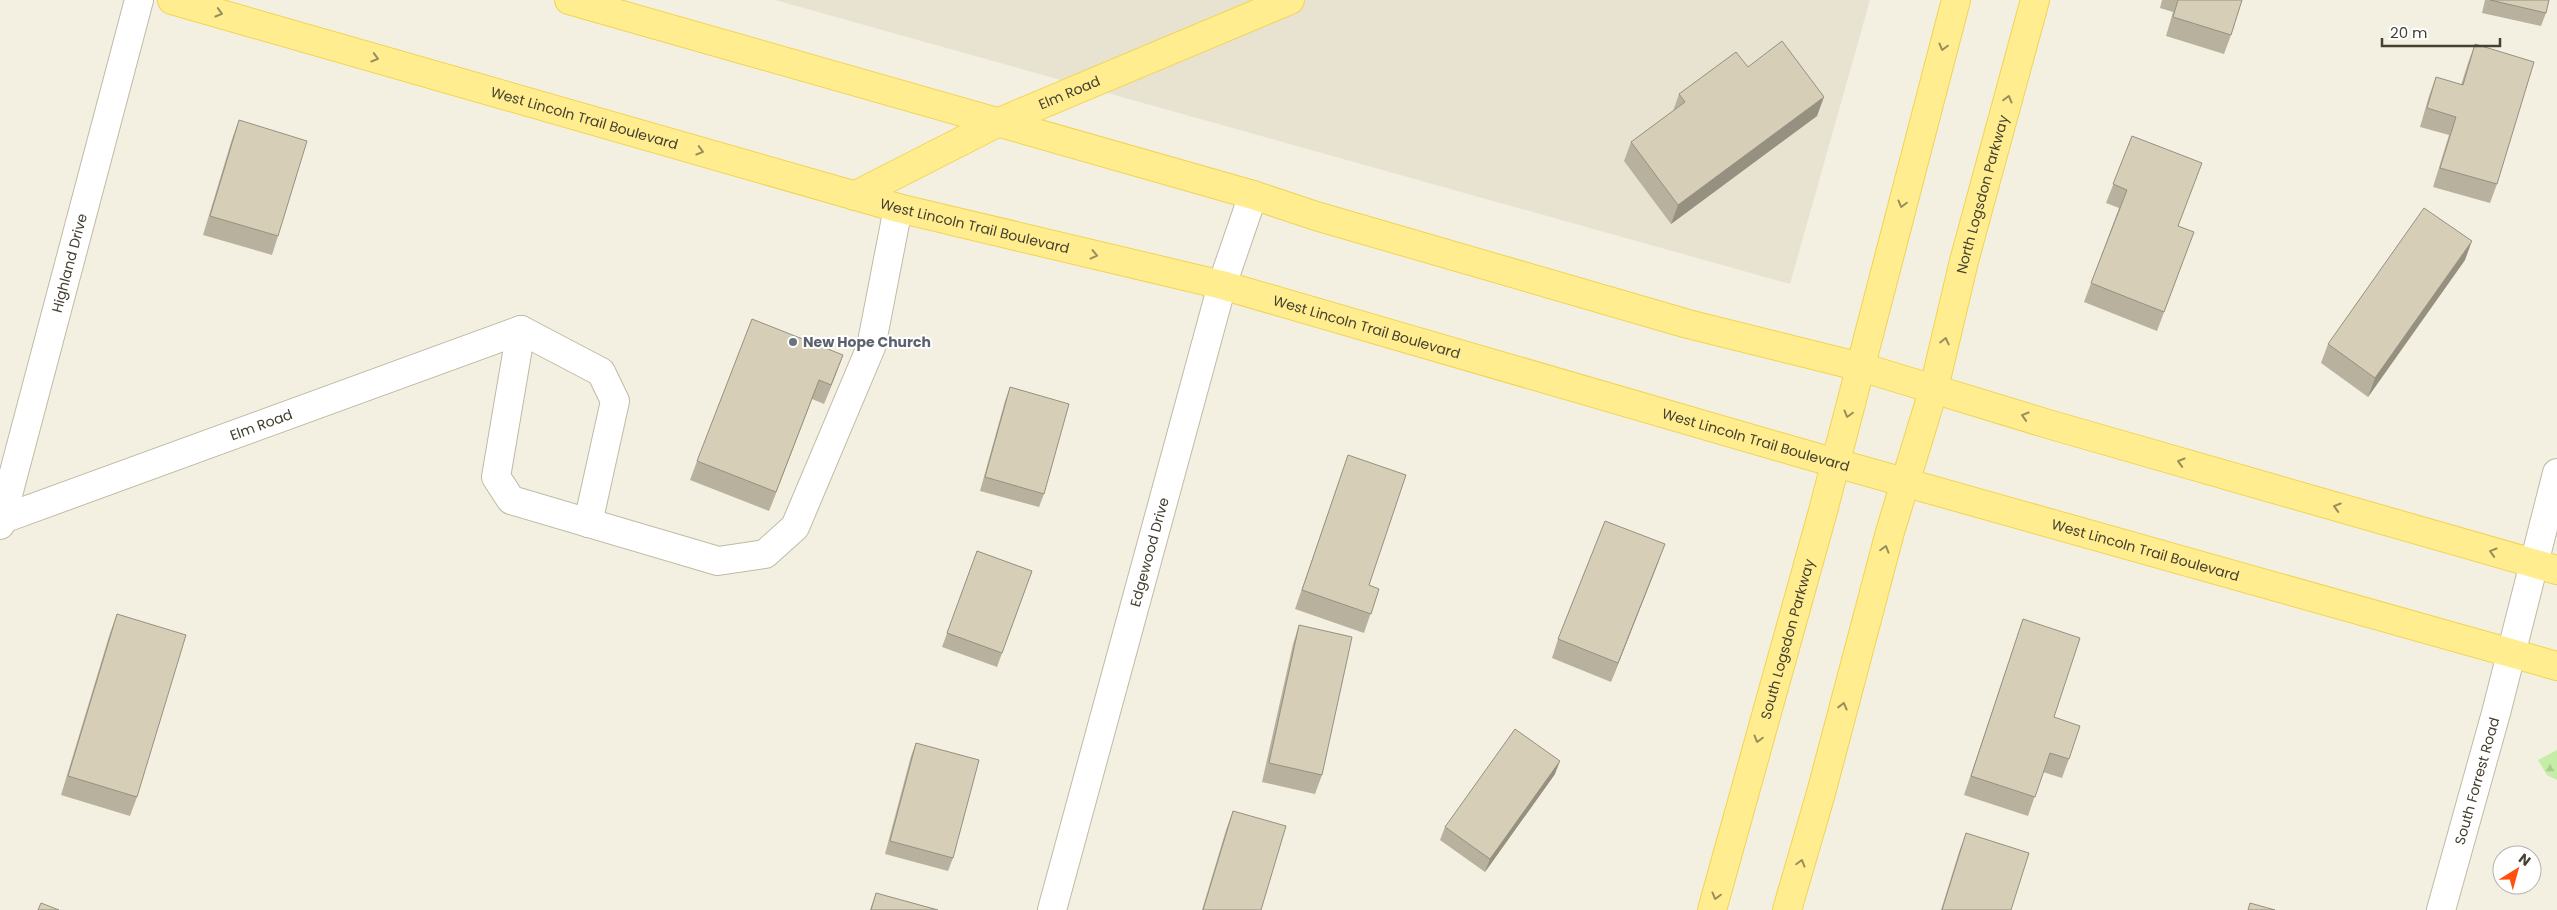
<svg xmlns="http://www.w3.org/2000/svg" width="2557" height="910" viewBox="0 0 2557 910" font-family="Poppins,sans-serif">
	<defs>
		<pattern id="forest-firs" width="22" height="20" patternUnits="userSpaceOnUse" patternTransform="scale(1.25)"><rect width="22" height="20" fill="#c4eda6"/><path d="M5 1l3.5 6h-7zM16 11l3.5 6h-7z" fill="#aacc8f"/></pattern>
	</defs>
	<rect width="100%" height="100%" fill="#f3f0e2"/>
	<!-- residential -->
	<path fill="#e8e3d0" d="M775,0H1870L1790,284Z"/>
	<!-- forest -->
	<path fill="url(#forest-firs)" d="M2557,750V780L2547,775L2538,760Z"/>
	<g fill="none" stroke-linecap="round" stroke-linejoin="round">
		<defs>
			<g id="minor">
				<path d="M521,330L496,477L511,500L718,561L765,554L795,527L871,347L898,208"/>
				<path d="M521,330L601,372L615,401L588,523"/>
				<path id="s1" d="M0,520L521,330"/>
				<path id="s2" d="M0,525L139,0"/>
				<path id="s3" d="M1052,910L1222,285L1253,195"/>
				<path id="s4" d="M2441,910L2496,713L2557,473"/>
			</g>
			<g id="major">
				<path id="s5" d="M172,0L898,208L1222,285L1797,452L2557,666"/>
				<path d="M569,0L1253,195L1316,216L1688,324L1861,367L2048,424L2557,570"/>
				<path id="s6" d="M854,196L997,123L1290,0"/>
				<path id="s7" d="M1712,910L1823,511L1956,0"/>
				<path id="s8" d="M1787,910L1821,793L1890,532L1934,388L1964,261L2035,0"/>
			</g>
		</defs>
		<!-- minor casing -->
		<use href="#minor" stroke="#c0baa4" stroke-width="30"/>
		<!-- major casing -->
		<use href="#major" stroke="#f1d453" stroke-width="30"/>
		<!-- minor -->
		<use href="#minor" stroke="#fff" stroke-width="28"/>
		<!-- major -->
		<use href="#major" stroke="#ffed90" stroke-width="28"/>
	</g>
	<!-- wall -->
	<path fill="#b8b19d" d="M2162,0H2242L2231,35L2224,54L2166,36L2173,12L2160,8Z
		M2485,0H2549L2546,13L2541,26L2482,13Z
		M2475,44L2497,184L2490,203L2433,187L2449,135L2420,127L2429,96L2436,77L2461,85L2468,63Z
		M1679,94L1817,116L1671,224L1624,161L1631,142L1673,111Z
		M239,120L278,236L272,255L203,235L232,139Z
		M2132,136L2178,226L2194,232L2157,331L2084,302L2119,208L2106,203Z
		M2465,260L2368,397L2321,363L2328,344Z
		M843,355L824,404L812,399L769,511L690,480L697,461Z
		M1010,387L1044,494L1039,507L980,491L1005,401Z
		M1348,455L1369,585L1379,589L1364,633L1295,609Z
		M977,551L1032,571L997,667L942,647Z
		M1658,563L1611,682L1552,658L1558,639Z
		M117,614L137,797L130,816L61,795L110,633Z
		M2023,619L2054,717L2069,759L2062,778L2043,772L2028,816L1964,795Z
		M1299,625L1322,775L1315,794L1262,782L1293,644Z
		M916,743L953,858L948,871L885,854L911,756Z
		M1555,774L1485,872L1440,840L1445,827Z
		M1233,811L1261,910H1202L1226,830Z
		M1966,833L2011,910H1941L1959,852Z
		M876,893L938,910H870Z"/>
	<!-- shaded-wall -->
	<path fill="#969080" d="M1824,97L1817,116L1671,224L1678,205Z
		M2472,241L2465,260L2368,397L2375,378Z
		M843,355L836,374L824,404L831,385Z
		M819,380L812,399L769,511L776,492Z
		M1665,544L1658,563L1611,682L1618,663Z
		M1560,761L1555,774L1485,872L1490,859Z"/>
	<!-- building -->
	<path fill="#d6ceb7" stroke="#969080" d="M2178,0H2242L2231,35L2173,17Z
		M2490,0H2549L2546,13Z
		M1782,41L1824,97L1678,205L1631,142L1685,102L1679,94L1736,52L1748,67Z
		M2475,44L2534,62L2497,184L2440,168L2456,117L2427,108L2436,77L2463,85Z
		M239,120L307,141L278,236L210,216Z
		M2132,136L2202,163L2178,226L2194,232L2164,312L2091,283L2127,190L2113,184Z
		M2424,208L2472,241L2375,378L2328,344Z
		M752,319L843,355L831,385L819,380L776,492L697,461Z
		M1010,387L1069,404L1044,494L985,477Z
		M1348,455L1406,475L1369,585L1379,589L1371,614L1302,590Z
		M1605,521L1665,544L1618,663L1558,639Z
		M977,551L1032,571L1002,653L947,633Z
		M117,614L186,635L137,797L68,776Z
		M2023,619L2080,638L2054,717L2080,726L2069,759L2050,753L2035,797L1971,776Z
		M1299,625L1352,637L1322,775L1269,763Z
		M1515,729L1560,761L1490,859L1445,827Z
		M916,743L979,760L953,858L890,841Z
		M1233,811L1286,826L1261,910H1203Z
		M1966,833L2029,853L2011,910H1942Z
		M876,893L938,910H871Z
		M41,903L59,910H38Z
		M2250,903L2275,910H2248Z"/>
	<!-- one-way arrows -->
	<defs><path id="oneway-chevron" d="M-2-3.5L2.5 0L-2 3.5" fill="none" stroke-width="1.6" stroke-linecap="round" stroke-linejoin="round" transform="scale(1.25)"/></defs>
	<g stroke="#998e5c">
		<use href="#oneway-chevron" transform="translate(219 13) rotate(16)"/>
		<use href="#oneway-chevron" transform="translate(1943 47) rotate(105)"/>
		<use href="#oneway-chevron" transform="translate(375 58) rotate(16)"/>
		<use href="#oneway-chevron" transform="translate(2008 99) rotate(-75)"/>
		<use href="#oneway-chevron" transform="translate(700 151) rotate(16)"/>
		<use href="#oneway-chevron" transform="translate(1902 204) rotate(105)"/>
		<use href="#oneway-chevron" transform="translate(1094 255) rotate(13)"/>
		<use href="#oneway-chevron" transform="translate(1945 341) rotate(-77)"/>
		<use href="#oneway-chevron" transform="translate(1848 414) rotate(105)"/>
		<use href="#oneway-chevron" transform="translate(2025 416) rotate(-163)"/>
		<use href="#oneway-chevron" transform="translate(2181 462) rotate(-164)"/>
		<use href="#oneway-chevron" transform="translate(2337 507) rotate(-164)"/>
		<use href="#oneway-chevron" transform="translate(1885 549) rotate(-74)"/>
		<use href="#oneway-chevron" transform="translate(2493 552) rotate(-164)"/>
		<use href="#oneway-chevron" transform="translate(1843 706) rotate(-76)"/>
		<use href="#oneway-chevron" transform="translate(1758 739) rotate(105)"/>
		<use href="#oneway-chevron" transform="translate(1801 863) rotate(-74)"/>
		<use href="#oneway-chevron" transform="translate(1716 896) rotate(105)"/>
	</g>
	<!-- markers -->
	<circle fill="#6b7280" stroke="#fff" stroke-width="2" cx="793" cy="342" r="5"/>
	<g text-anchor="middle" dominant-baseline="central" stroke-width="4" stroke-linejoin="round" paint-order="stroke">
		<!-- street labels -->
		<g font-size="14" fill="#464032" stroke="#fff">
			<text stroke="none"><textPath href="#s6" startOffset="239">Elm Road</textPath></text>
			<text stroke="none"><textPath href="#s5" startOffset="429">West Lincoln Trail Boulevard</textPath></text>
			<text stroke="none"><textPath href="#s8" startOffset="742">North Logsdon Parkway</textPath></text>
			<text stroke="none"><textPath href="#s5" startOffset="834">West Lincoln Trail Boulevard</textPath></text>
			<text stroke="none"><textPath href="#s2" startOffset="271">Highland Drive</textPath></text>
			<text stroke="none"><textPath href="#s5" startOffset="1239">West Lincoln Trail Boulevard</textPath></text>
			<text stroke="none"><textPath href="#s1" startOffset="278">Elm Road</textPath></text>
			<text stroke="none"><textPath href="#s5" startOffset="1644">West Lincoln Trail Boulevard</textPath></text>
			<text stroke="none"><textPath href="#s5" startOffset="2049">West Lincoln Trail Boulevard</textPath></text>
			<text stroke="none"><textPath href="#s3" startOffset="371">Edgewood Drive</textPath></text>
			<text stroke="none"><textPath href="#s7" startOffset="281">South Logsdon Parkway</textPath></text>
			<text stroke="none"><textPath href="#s4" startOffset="134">South Forrest Road</textPath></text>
		</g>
		<!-- worship labels -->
		<g font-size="14" font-weight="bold" fill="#5b616d" stroke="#fff" text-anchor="start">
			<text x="803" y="342">New Hope Church</text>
		</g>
	</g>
	<!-- north arrow -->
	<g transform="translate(2517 870) rotate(37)"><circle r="24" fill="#ffffff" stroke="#b5b3ad"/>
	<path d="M0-4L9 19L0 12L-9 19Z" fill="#ff500e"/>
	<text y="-8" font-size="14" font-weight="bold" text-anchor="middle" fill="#464032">N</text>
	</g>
	<!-- scale -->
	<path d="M2382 38v8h118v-8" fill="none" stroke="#464032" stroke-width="2.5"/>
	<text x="2390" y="38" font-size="15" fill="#464032" stroke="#ffffff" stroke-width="4" paint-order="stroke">20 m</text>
</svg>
